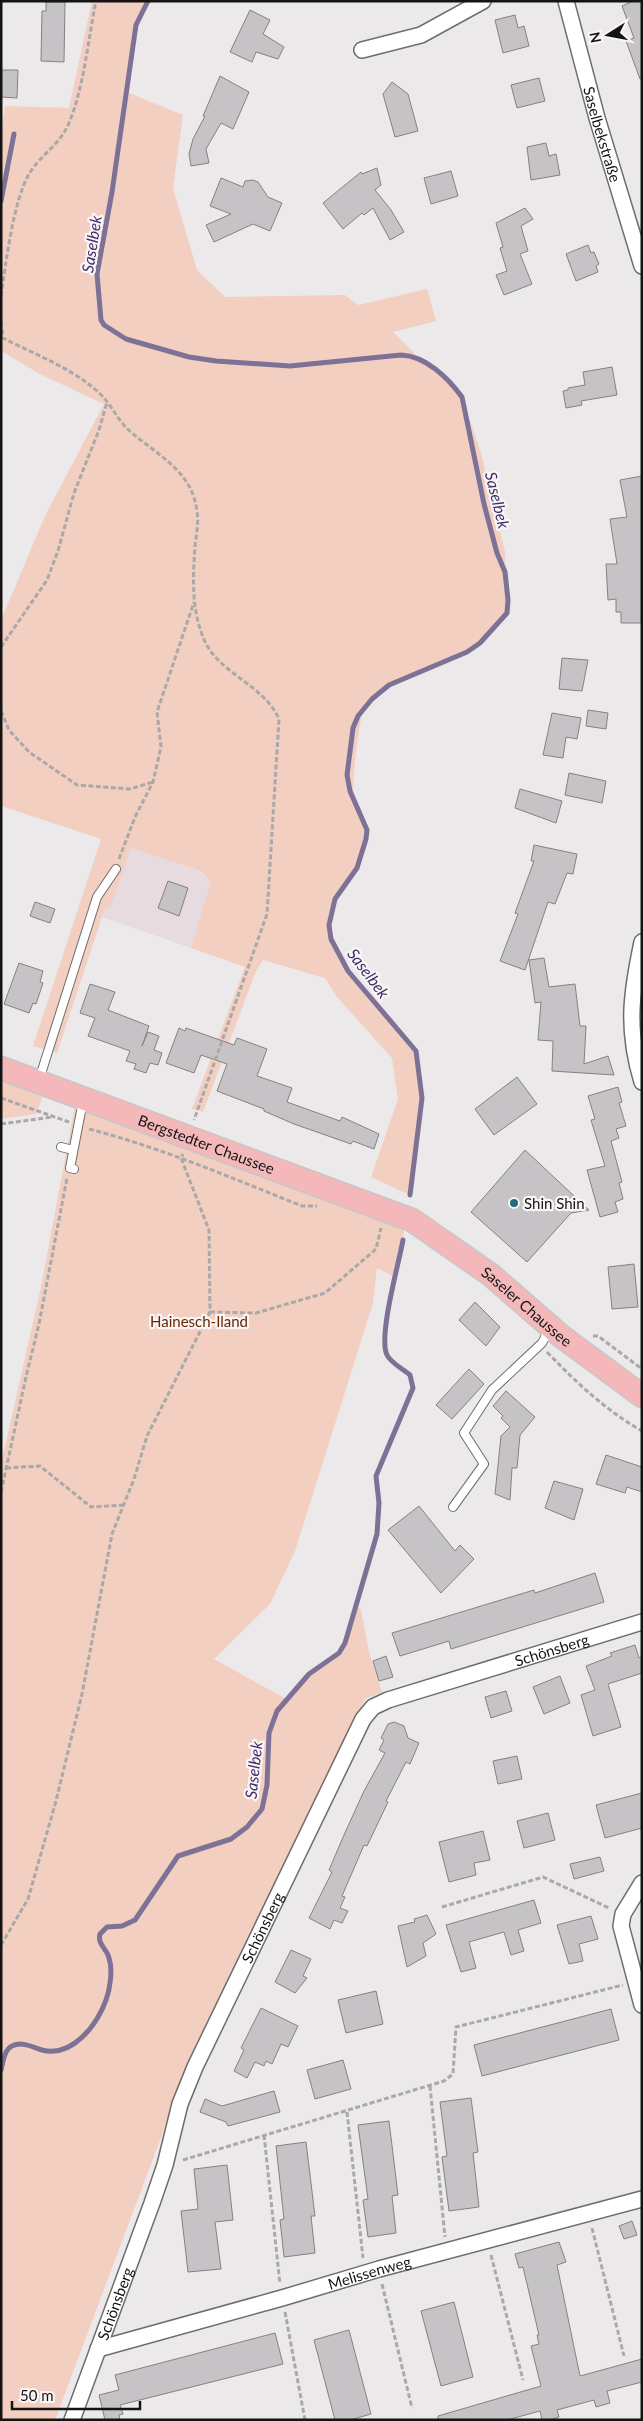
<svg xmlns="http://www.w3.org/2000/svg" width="643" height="2421" viewBox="0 0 643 2421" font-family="Lato,sans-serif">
	<rect width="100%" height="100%" fill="#ece9ea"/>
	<!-- built -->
	<path fill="#e7dbe0" d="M131,847L196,869L209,879V892L191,948L102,917L106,908L111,906Z"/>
	<!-- green -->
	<path fill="#f2cfc0" d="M92,1H148L136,25L129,93L183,115L173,188L197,270L225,297L345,295L358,305L427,289L436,321L393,332L422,361L454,385L462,397L481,453L505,552L507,613C477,670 390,663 365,706C359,715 351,789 354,800C357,810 366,820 367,831C370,871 324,891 329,931C334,969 377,1003 400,1031C406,1038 414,1045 416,1052C430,1097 416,1150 410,1195L371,1177L398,1099L392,1058L337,997L325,978L263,960L256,971L203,1112L192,1109L245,967L191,948L210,885C208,876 203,873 196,869L131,848L111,906L106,908L102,917L57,1053L33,1046L101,839L1,806V620L45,516L104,404L40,374L1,351V134L5,106L69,108Z
		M1,1069L47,1085L36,1114L1,1119Z
		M77,1095L405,1228L393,1276L377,1268L373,1303L295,1551L270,1604L214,1659L286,1699L309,1674L342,1649L355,1605L361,1610L369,1652L382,1692L365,1699L172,2108L55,2420H1V1464L41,1287Z"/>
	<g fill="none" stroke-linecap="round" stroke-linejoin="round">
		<!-- stream -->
		<path stroke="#7d7295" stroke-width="5" d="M148,1L136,25L112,192L97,274L101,320L104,325L126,339L189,357L216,361L290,366L401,355C426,356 448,378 462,397L484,504L497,553L505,572L508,600L507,613L480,643L467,652L389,685L372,699L358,716L353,728L347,775L350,791L367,830L366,839L357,868L335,899L329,925L331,939L348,971L416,1051L422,1098L410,1195
			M1,201L14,134
			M1,2070C3,2062 4,2050 12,2046C22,2041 32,2047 42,2050C72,2058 97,2025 106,2000C110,1989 113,1970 109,1958C107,1949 97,1944 100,1934L107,1927L122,1926L135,1920L178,1856L231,1839L247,1827L262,1809L267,1785L269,1733L277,1711L309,1674L339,1653L345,1643L377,1534L379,1503L376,1476L413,1388L410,1375C403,1369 391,1363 387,1355C378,1336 399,1263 403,1240"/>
	</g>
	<!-- building -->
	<path fill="#c5c3c5" stroke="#848184" d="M633,1H642V79H640L626,41L634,38L622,6Z
		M46,2H65L64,62L41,61L42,11H46Z
		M250,10L270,20L263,34L284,47L278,59L256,52L252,62L230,52Z
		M515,15L518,28L524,26L529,46L503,53L495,20Z
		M1,70H18L17,98L1,97Z
		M220,76L249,92L233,129L221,123L206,149L209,163L191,166L189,154L193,139L205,116H203Z
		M539,78L545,101L517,108L511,85Z
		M392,82L408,94L418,131L395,137L383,94Z
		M546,143L549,156L556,154L560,175L531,180L527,147Z
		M377,168L381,185L375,190L391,210L404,232L390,240L373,208L364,215L362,213L343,229L323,203L361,172L362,174Z
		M451,171L458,196L431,204L424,178Z
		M221,178L243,187L245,181L253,180L258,182L268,197L282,203L270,231L253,224L214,242L206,225L231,214L210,206Z
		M525,208L533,219L521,226L528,251L520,254L532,284L504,295L496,275L507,271L500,248L503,247L496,223Z
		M588,245L591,253L594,252L599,264L596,266L598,272L576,281L566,254Z
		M612,367L617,395L581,401L582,405L566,408L563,391L568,390V388L585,385L583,372Z
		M642,476V623H621V612H616V599L608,600L606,564H617L610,519L627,517L620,480Z
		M562,658L588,660L582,691L559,689Z
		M588,710L608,713L606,729L586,726Z
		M552,713L581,718L577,739L566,737L563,758L543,755Z
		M569,773L606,781L602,803L565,795Z
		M520,789L562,801L556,823L515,808Z
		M534,845L577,854L573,874L567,873L555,904L548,902L525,970L500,961L518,914L515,913L534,861H531Z
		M168,881L188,888L179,916L158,908Z
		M35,902L55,909L50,923L30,916Z
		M544,958L549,987L575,984L580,1026H586L584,1064L608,1056L614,1075L552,1071L553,1041L538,1040L541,1002L535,1003L529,960Z
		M19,963L43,971L40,982L43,983L36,1004L33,1003L29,1013L4,1004Z
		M90,984L115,992L108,1010L149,1026L142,1046L148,1032L159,1036L154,1050L162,1053L158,1065L150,1063L146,1073L134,1069L136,1064L126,1061L130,1051L88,1036L95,1018L80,1013Z
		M179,1028L185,1031L186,1028L234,1045L237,1038L267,1049L257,1076L292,1088L287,1102L340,1121L342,1117L379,1134L374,1149L353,1141L351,1144L294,1124L264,1111V1109L217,1091L227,1064L201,1055L194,1073L166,1063Z
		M517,1077L537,1104L494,1135L475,1109Z
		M618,1087L622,1102L619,1103L626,1126L616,1129L619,1138L611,1141L622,1182L619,1183L623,1199L615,1202L618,1212L600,1217L587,1170L605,1166L591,1120L595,1119L588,1096Z
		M525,1150L589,1210L571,1213L527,1262L471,1212Z
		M634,1264L638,1307L612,1309L608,1267Z
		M475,1302L500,1327L486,1346L459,1320Z
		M469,1369L484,1384L452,1419L436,1405Z
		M506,1391L535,1417L520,1435L517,1468H512L510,1500L495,1494L501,1436L510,1427L501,1418L503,1416L493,1406Z
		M606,1455L642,1467V1492L627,1487L625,1493L596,1484Z
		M554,1481L583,1489L574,1520L545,1508Z
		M419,1506L455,1551L460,1545L474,1559L441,1593L388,1530Z
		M595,1573L604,1602L451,1649L449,1641L400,1656L392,1633L534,1590L535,1593Z
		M635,1645L639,1658L642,1657V1673L608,1684L621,1727L593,1736L581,1695L595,1690L586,1666L612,1656L610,1653Z
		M386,1656L393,1677L379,1681L373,1661Z
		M560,1676L570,1703L544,1714L533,1687Z
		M506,1691L512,1711L491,1718L485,1697Z
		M394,1722L404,1726L408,1738L419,1743L410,1764L406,1762L386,1801L388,1802L367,1846L364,1845L342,1896L345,1897L340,1908L348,1911L342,1923L334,1920L330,1929L309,1918L332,1872L329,1870L344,1835L364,1791L385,1753L379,1750L384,1740L381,1738L388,1724Z
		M517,1756L522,1779L498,1784L493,1761Z
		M642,1793V1828L605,1838L596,1805Z
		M548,1813L555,1840L524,1848L517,1821Z
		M483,1831L490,1860L474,1863L476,1875L449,1882L439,1842Z
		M600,1857L604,1871L574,1879L570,1864Z
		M534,1900L541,1923L518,1930L524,1951L511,1955L504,1932L469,1942L476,1968L461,1972L446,1925Z
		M427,1915L436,1934L423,1943L426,1956L407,1967L398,1926L415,1922L414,1919Z
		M591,1916L598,1939L579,1944L583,1961L569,1964L557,1925Z
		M291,1950L311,1959L303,1976L307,1978L295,1993L275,1982Z
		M376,1991L383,2024L346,2033L338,2000Z
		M261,2008L298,2026L288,2047L281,2044L272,2064L266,2061L264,2066L255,2062L247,2078L234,2071L244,2050L241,2048Z
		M611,2009L619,2040L482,2076L474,2045Z
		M343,2060L351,2089L315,2099L307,2070Z
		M274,2091L280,2112L228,2126L226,2122L200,2112L205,2099L222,2106Z
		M471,2098L478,2152L473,2153L479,2207L449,2211L442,2157L447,2156L440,2102Z
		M389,2121L398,2195L392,2196L396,2233L368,2237L363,2200L368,2199L358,2125Z
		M306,2142L315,2216H311L315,2253L284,2257L280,2220L284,2219L276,2146Z
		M227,2165L233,2220L215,2222L221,2269L188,2272L181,2211L198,2209L194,2169Z
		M632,2221L637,2235L624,2239L619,2226Z
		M559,2242L566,2262L557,2265L580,2376L642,2359V2382L607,2391L610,2403L596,2407L594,2400L557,2410L559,2417L550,2420H542L540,2411L507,2420H438V2416L541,2386L531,2346L539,2344L537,2335H539L523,2267L519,2268L515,2254Z
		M454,2302L473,2377L441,2386L421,2311Z
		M349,2330L371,2414L350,2420H335L314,2340Z
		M275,2333L283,2364L120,2405L123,2414L119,2415L120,2420H105L99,2395L119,2390L115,2375Z"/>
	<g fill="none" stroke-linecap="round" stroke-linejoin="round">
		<defs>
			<path id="service" d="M39,1080L97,897L116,869
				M61,1147L73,1150
				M74,1169L70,1168L83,1101
				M453,1507L484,1464L464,1433L492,1390L542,1343L550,1328"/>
			<g id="minor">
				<path id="s1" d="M566,1L597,118L642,266"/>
				<path d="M362,50L421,35L483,1"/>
				<path d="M642,942C631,994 626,1029 642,1082"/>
				<path d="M642,1883L623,1914L621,1926L642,2005"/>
				<path id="s2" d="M98,2349L282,2298L379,2269L642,2199"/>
				<path id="s3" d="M72,2420L152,2203L165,2165L180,2104L195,2067L363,1719L373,1707L388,1700L642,1622"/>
			</g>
			<g id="primary">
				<path id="s4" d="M1,1068L412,1220L491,1275L561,1336L642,1396"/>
			</g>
		</defs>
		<!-- service casing -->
		<use href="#service" stroke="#6f6c6d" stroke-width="10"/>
		<!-- minor casing -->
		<use href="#minor" stroke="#6f6c6d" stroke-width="18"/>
		<!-- primary casing -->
		<use href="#primary" stroke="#c7c7c7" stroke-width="25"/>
		<!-- path -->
		<path stroke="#aaa8a9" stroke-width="3" stroke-dasharray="5 2.5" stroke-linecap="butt" d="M1,296C6,263 13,202 29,174C40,155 60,145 69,123C84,87 88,40 96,1
			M1,322L3,338C34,354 72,368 98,392C112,404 118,422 132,433C159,456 193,472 197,512C199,524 196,535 195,546C193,577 191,607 203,637C217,674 263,683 279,719L267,914L194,1120
			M1,647L47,580L58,551L74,493L99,430L107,402
			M1,711L9,730L29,752L77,785L130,789L153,782
			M119,859L135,817L153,782L161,747L157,712L194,602
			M1,1098L69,1122
			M1,1124L52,1117
			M89,1129C162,1148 232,1178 302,1206H317
			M210,1312L256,1313L325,1293L376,1249L381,1228
			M593,1336H598L642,1369
			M547,1352C577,1383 604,1409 642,1431
			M6,1468L40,1466L91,1507L123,1505
			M1,1492L26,1377L39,1324L67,1178
			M442,1907L543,1877L609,1908
			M1,1945L28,1899L56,1801L82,1694L112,1534L134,1479L147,1436L210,1312L209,1230L181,1158L183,1154
			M430,2086L445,2237
			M347,2112L363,2258
			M264,2135L280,2284
			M183,2160L444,2081L453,2074L456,2027L623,1985
			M592,2228L624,2356
			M491,2255L523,2380
			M382,2284L412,2408
			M285,2312L305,2420"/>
		<!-- service -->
		<use href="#service" stroke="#fff" stroke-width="8"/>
		<!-- minor -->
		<use href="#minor" stroke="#fff" stroke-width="15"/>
		<!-- primary -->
		<use href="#primary" stroke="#f4b8ba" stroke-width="22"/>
	</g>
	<!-- markers -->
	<circle fill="#276b7c" stroke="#faf6f7" stroke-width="2" cx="514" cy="1203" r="5"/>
	<g text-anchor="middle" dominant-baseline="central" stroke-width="4.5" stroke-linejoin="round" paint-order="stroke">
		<!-- street labels -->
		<g font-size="15" fill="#151415" stroke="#faf6f7">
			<text stroke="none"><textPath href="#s1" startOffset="138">Saselbekstraße</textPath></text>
			<text stroke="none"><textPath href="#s4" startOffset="219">Bergstedter Chaussee</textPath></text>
			<text stroke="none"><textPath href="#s4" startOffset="582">Saseler Chaussee</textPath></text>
			<text stroke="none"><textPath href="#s3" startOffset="964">Schönsberg</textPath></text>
			<text stroke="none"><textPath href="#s3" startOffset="529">Schönsberg</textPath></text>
			<text stroke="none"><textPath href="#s2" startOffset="282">Melissenweg</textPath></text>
			<text stroke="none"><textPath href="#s3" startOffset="124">Schönsberg</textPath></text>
		</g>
		<!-- poi labels -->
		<g font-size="15" fill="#151415" stroke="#faf6f7" text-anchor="start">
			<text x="524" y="1203">Shin Shin</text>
		</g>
		<!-- park labels -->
		<g font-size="15" fill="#672701" stroke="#faf6f7">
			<text x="199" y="1321">Hainesch-Iland</text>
		</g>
		<!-- water labels -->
		<g font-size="16" font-style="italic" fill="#432c69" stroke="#faf6f7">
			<text transform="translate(91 244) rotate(-81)">Saselbek</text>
			<text transform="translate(498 500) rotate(76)">Saselbek</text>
			<text transform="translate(369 973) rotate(53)">Saselbek</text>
			<text transform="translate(253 1770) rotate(-84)">Saselbek</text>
		</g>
	</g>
	<!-- border -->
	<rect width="643" height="2421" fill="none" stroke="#151415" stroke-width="5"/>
	<!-- north arrow -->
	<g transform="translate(608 35) rotate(259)" stroke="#faf6f7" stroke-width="4" paint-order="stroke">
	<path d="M0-4L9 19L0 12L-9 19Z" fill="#151415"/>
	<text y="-8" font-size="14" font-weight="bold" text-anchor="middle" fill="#151415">N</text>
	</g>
	<!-- scale -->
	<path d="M12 2401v8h128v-8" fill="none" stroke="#151415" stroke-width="2.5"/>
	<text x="20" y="2401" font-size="15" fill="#151415" stroke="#faf6f7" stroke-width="4" paint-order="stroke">50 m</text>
</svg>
